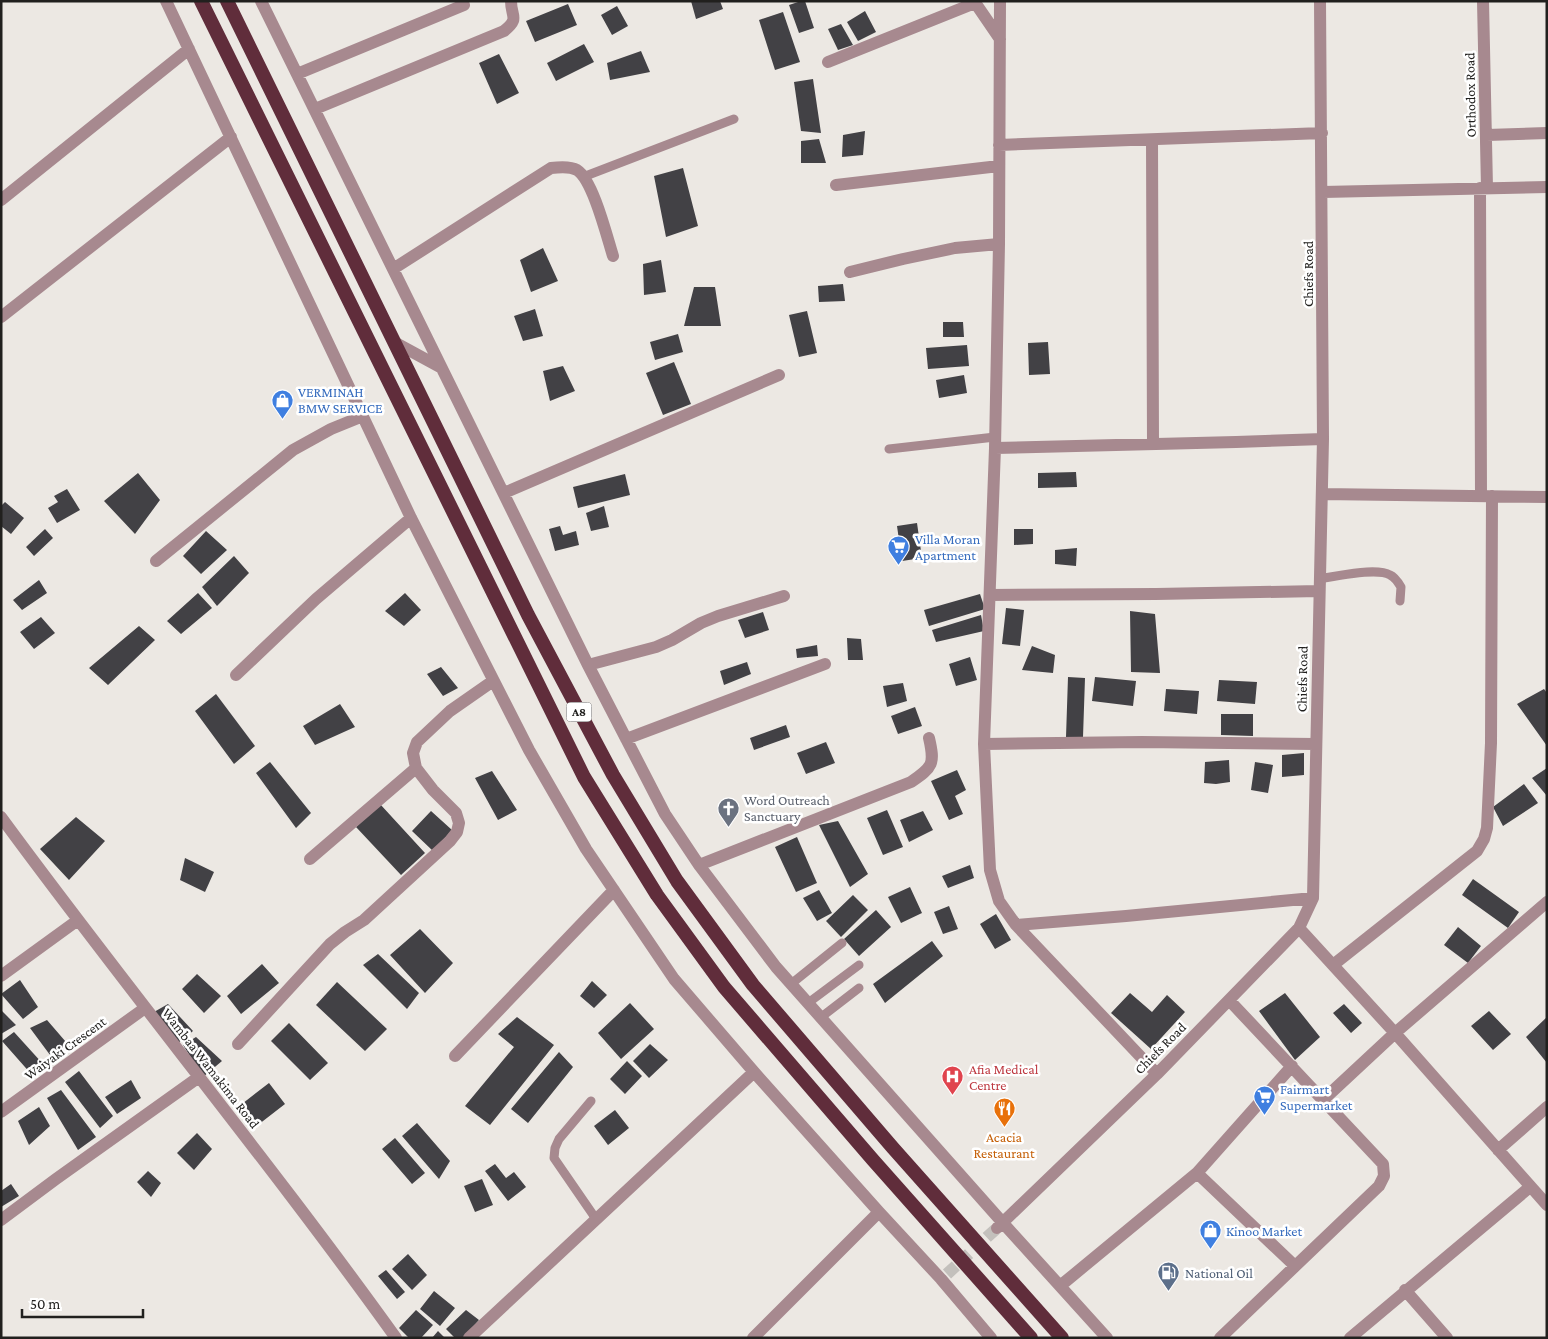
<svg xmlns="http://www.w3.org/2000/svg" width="1548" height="1339" viewBox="0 0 1548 1339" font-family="'Crimson Pro',serif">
	<rect width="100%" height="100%" fill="#ece8e3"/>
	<!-- building -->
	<path fill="#424145" d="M691,1H720L723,9L696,19Z
		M801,1H805L814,28L799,33L789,5Z
		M568,4L577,25L535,42L526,21Z
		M617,6L628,26L612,35L601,15Z
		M865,11L876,32L858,41L847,22Z
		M783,12L800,62L775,70L759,20Z
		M841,24L853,45L838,50L828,29Z
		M584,44L594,62L556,81L547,63Z
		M641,51L650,72L610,80L607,63Z
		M499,54L519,93L497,104L479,63Z
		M813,79L821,133L801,131L794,82Z
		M865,131L863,155L842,157L843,135Z
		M819,139L826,163H801V141Z
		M683,168L698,226L666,237L654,176Z
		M543,248L558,281L531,292L520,260Z
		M661,260L666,292L644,295L643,264Z
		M843,284L845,301L819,302L818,286Z
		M694,287H715L721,326H684Z
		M535,309L543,336L523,341L514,316Z
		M807,311L817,353L799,357L789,315Z
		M943,322H963L964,337H943Z
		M678,334L683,352L655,360L650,342Z
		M1048,342L1050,374L1029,375L1028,343Z
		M967,345L969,366L928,369L926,348Z
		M674,362L691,404L663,415L646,373Z
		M563,366L575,391L550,401L543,371Z
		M964,375L967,393L939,398L936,380Z
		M1076,472L1077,487L1038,488V473Z
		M138,473L160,500L135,534L104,501Z
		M625,474L630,495L578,508L573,487Z
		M67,489L80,510L57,523L48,508L58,502L54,496Z
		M5,502L24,518L11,534L1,526V506Z
		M604,506L609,527L591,531L586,513Z
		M917,523L922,558L902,561L897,526Z
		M560,526L563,535L576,531L579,545L555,551L549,529Z
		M45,529L53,538L34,556L26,547Z
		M1014,529H1033V544L1014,545Z
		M206,531L227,550L201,574L183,556Z
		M1077,548L1076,566L1055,564V550Z
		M234,556L249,573L217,606L202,587Z
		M39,580L47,593L22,610L13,600Z
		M198,593L212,608L181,634L167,621Z
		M405,593L421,610L404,626L385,611Z
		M980,594L985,609L929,626L924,610Z
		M1006,608L1024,610L1020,646L1002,644Z
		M1130,611L1155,614L1160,673L1131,672Z
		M763,612L769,630L745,638L738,620Z
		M981,615L984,631L936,642L932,630Z
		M41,617L55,633L34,649L20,632Z
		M139,626L155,640L108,685L89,668Z
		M847,638L861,639L863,660H848Z
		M817,645L818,656L797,658L796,649Z
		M1032,646L1055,655L1053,673L1022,670Z
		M970,657L977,680L956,686L949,664Z
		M747,662L751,674L724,685L720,671Z
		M441,667L458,688L443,696L427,674Z
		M1068,677L1085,678L1083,737H1066Z
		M1095,677L1136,681L1133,706L1092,701Z
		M1219,680L1257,682L1255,704L1217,701Z
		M903,683L907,701L887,707L883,686Z
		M1166,689L1199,691L1197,714L1164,711Z
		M1544,689L1547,693V746L1517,704Z
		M216,694L255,746L234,764L195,711Z
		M340,704L355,727L315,745L303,726Z
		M915,707L922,726L898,734L891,716Z
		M1221,714H1253V736L1221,735Z
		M786,725L790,737L754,750L750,738Z
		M826,742L835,763L806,774L797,753Z
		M1304,753V775L1282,777V755Z
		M1229,760L1230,782L1216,784L1204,783L1205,762Z
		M270,762L311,813L296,828L256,773Z
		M1255,762L1273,765L1268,793L1251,790Z
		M1547,768V796L1532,778Z
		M957,770L966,790L955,796L963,814L949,820L931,781Z
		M492,771L517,810L498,820L475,778Z
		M1524,784L1538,803L1503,826L1493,807Z
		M380,804L425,853L401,875L356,827Z
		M887,810L903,847L883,855L867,818Z
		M431,811L452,830L433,851L412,831Z
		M923,811L933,830L909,842L900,820Z
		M76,817L105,841L69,880L40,849Z
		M838,821L868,874L850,887L819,825Z
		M797,837L817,883L796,892L775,847Z
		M185,858L214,872L205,892L180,880Z
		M970,865L974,878L948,888L942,876Z
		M1473,879L1519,912L1508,928L1462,895Z
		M910,887L922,913L901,923L888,897Z
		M819,890L832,913L817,921L803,898Z
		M853,895L868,910L841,937L826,921Z
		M949,906L958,929L943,934L934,912Z
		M876,910L891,927L859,956L844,939Z
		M996,914L1011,940L995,949L980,924Z
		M1458,927L1481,946L1468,963L1444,945Z
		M420,929L453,963L425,993L390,955Z
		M932,941L943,956L885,1003L873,984Z
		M378,954L419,993L407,1009L363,965Z
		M262,964L279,983L241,1014L227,996Z
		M197,974L221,996L204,1013L182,989Z
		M20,980L38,1007L23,1019L1,994Z
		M592,981L607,995L594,1008L580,996Z
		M337,982L387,1029L365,1051L316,1005Z
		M1130,993L1152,1012L1167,995L1185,1012L1151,1049L1111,1013Z
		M1285,993L1320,1037L1295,1060L1259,1011Z
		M630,1003L654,1029L621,1059L598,1033Z
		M168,1004L193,1031L178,1043L154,1012Z
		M1344,1004L1362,1023L1351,1033L1333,1013Z
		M1,1010L16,1025L1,1034Z
		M1489,1011L1511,1034L1493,1050L1471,1026Z
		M517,1017L554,1045L490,1125L465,1106L514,1047L498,1034Z
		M1547,1017V1063L1526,1037Z
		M47,1020L72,1049L53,1059L30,1028Z
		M289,1023L328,1063L310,1080L271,1041Z
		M14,1032L43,1064L32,1075L2,1041Z
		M196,1037L222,1061L203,1077L183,1045Z
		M650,1044L668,1060L649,1078L633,1061Z
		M559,1052L573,1067L528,1123L511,1109Z
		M627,1061L642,1076L625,1094L610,1079Z
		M79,1071L113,1116L100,1128L65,1082Z
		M131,1080L141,1098L117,1114L105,1097Z
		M269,1083L285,1104L254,1128L238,1107Z
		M61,1090L96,1137L78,1150L47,1098Z
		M39,1107L50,1126L29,1145L18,1121Z
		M615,1110L629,1128L608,1145L594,1126Z
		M417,1123L450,1161L439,1179L402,1136Z
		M197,1133L212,1149L194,1170L177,1153Z
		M395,1138L425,1173L412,1184L382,1149Z
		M495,1164L506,1178L514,1172L526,1187L508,1201L485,1171Z
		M148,1171L161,1183L151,1197L137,1182Z
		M482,1179L493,1205L475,1212L464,1186Z
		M11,1184L19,1196L1,1207V1191Z
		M408,1254L427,1275L412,1290L392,1269Z
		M386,1270L405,1292L397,1299L378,1276Z
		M434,1291L455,1308L440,1326L420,1309Z
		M416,1310L433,1325L421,1338H409L399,1328Z
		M466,1310L479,1320L463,1338H455L446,1329Z
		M438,1331L445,1338H432Z"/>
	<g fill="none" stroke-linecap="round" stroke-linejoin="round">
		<!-- minor-tunnel -->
		<path stroke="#c3c0bc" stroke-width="12" stroke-dasharray="12 6" stroke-linecap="butt" d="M947,1274L997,1228"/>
		<!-- service -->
		<path stroke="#a7898f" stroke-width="9" d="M583,177L734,119
			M889,449L995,437
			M1319,579C1336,576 1377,567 1390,575C1395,577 1398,582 1401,587L1400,601
			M791,984L842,943
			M808,1003L859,965
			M820,1018L859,988
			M591,1101L559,1139L555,1148L554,1158L596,1219"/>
		<!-- minor -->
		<path stroke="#a7898f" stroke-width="12" d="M166,1L411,518L529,750L586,849L674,979L754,1072L879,1212L941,1279L991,1338
			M261,1L588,665L665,814L699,865L776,967L1003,1223L1107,1338
			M974,1L1000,39
			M1000,1L999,244L995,448L984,744L990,870L999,901L1016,925L1157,1074
			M1483,1L1487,188
			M828,62L975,3
			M297,74L464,5
			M315,109L504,31C520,18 511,17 511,1
			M1487,135L1547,133
			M1152,140L1153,444
			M999,145L1322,133
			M836,185L999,166
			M1480,188L1481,496
			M1323,192L1547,187
			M1,200L189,49
			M393,269L551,168C559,167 570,166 577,170C593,180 607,237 613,256
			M850,272L903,259L955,248L999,244
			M1,317L231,137
			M394,342L440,367
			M995,448L1236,442L1323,439
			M504,493L779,375
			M1322,494L1547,497
			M156,561L293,450L331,429L363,416
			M990,595L1156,594L1319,591
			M588,665L656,647L672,640L701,623L718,616L784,596
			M236,675L316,599L411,518
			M626,739L825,664
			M984,744L1142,742L1315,744
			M1,817C130,993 269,1161 396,1338
			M310,859L416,768
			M699,865L911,782C933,767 935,764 929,738
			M1016,925L1126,916L1313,898
			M1299,928L1395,1033L1547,1205
			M1333,965L1477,851L1484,839L1487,828L1491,743L1492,496
			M1,976L78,920
			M238,1044L330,944L345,932L364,920L450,841L457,832L459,823L456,813L433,790L416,768L413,753L417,742L450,711L493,681
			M455,1056L614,890
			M1323,1100L1395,1033L1547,902
			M1,1112L145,1008
			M1498,1150L1547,1107
			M1197,1173L1295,1266
			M1,1220L56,1179L199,1077
			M997,1228L1157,1074L1299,928L1313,898L1323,439L1320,1
			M1060,1286L1197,1173L1292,1066
			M1405,1290L1447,1338
			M469,1338L754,1072
			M753,1338L879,1212
			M1220,1338L1379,1186L1384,1176L1383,1164L1229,1000
			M1350,1338L1530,1187"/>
		<!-- trunk-bridge -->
		<path stroke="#602d3b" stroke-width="14" d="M201,1L584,777L657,895L724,987L873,1160L1031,1338
			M227,1L528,615L613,775L677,881L753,985L893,1148L1062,1338"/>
	</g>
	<!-- icons -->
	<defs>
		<symbol id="shop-pin" viewBox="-11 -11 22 30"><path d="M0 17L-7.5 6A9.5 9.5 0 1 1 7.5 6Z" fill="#3f7fe0" stroke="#fff"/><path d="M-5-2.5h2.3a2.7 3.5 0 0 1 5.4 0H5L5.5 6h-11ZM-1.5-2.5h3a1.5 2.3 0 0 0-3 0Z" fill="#fff"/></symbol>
		<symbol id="supermarket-pin" viewBox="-11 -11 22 30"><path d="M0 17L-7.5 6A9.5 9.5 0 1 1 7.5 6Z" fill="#3f7fe0" stroke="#fff"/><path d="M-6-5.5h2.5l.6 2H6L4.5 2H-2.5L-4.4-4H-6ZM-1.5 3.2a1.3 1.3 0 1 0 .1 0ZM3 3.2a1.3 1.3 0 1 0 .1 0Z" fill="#fff"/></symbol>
		<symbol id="church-pin" viewBox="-11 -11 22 30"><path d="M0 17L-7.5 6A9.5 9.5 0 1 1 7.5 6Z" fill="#6b7280" stroke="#fff"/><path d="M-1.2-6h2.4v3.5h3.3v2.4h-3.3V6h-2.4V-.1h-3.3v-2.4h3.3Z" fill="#fff"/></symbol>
		<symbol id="hospital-pin" viewBox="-11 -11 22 30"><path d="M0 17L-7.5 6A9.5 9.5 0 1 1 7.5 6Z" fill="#e0444e" stroke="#fff"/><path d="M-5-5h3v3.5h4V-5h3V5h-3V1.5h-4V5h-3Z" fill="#fff"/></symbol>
		<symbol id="restaurant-pin" viewBox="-11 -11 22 30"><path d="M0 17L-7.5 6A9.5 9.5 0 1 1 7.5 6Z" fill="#e8710a" stroke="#fff"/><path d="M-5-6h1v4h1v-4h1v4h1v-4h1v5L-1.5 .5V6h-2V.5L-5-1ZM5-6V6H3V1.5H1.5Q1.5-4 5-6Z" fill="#fff"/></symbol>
		<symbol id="fuel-pin" viewBox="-11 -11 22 30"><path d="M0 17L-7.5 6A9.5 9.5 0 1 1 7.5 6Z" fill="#5c6f8a" stroke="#fff"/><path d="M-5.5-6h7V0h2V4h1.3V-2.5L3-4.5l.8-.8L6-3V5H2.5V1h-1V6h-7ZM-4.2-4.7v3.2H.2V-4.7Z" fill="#fff"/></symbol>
	</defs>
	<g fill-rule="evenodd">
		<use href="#shop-pin" x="270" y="388" width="25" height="34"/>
		<use href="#supermarket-pin" x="886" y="534" width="25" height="34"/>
		<use href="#church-pin" x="716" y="796" width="25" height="34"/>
		<use href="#hospital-pin" x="940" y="1064" width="25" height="34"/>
		<use href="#supermarket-pin" x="1252" y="1084" width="25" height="34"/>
		<use href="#restaurant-pin" x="992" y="1096" width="25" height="34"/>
		<use href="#shop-pin" x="1198" y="1218" width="25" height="34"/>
		<use href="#fuel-pin" x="1156" y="1260" width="25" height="34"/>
	</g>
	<g text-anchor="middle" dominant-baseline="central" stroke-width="5" stroke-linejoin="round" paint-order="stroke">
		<!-- shield labels -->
		<rect fill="#fff" stroke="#646362" stroke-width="1" x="566.5" y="702.5" width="25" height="19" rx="4"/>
		<g font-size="12" font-weight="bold" fill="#21201e">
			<text x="579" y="712">A8</text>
		</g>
		<!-- street labels -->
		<g font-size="14" fill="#21201e" stroke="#fff">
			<text transform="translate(1470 95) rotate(-91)">Orthodox Road</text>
			<text transform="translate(1308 274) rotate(-90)">Chiefs Road</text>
			<text transform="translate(1302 679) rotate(-89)">Chiefs Road</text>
			<text transform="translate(65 1048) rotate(-36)">Waiyaki Crescent</text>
			<text transform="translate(1160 1048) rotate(-45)">Chiefs Road</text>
			<text transform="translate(211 1068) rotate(52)">Wambaa Wamakima Road</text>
		</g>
		<!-- shop labels -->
		<g font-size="14" fill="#366cbe" stroke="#fff" text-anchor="start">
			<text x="298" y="392">VERMINAH<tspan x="298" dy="16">BMW SERVICE</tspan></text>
			<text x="915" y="539">Villa Moran<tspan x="915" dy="16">Apartment</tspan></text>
			<text x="1280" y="1089">Fairmart<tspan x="1280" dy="16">Supermarket</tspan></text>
			<text x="1226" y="1231">Kinoo Market</text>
		</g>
		<!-- worship labels -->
		<g font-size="14" fill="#5b616d" stroke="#fff" text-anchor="start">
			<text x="744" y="800">Word Outreach<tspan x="744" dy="16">Sanctuary</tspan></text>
		</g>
		<!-- health labels -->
		<g font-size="14" fill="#be3a42" stroke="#fff" text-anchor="start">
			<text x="969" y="1069">Afia Medical<tspan x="969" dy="16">Centre</tspan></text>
		</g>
		<!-- food labels -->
		<g font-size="14" fill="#c56008" stroke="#fff">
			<text x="1004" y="1137">Acacia<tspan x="1004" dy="16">Restaurant</tspan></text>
		</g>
		<!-- service labels -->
		<g font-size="14" fill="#4e5e75" stroke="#fff" text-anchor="start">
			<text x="1185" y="1273">National Oil</text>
		</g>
	</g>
	<!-- border -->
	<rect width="1548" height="1339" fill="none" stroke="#21201e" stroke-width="5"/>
	<!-- scale -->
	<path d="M22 1309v8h121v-8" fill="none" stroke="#21201e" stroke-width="2.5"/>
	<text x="30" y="1309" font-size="15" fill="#21201e" stroke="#ffffff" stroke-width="4" paint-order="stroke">50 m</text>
</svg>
